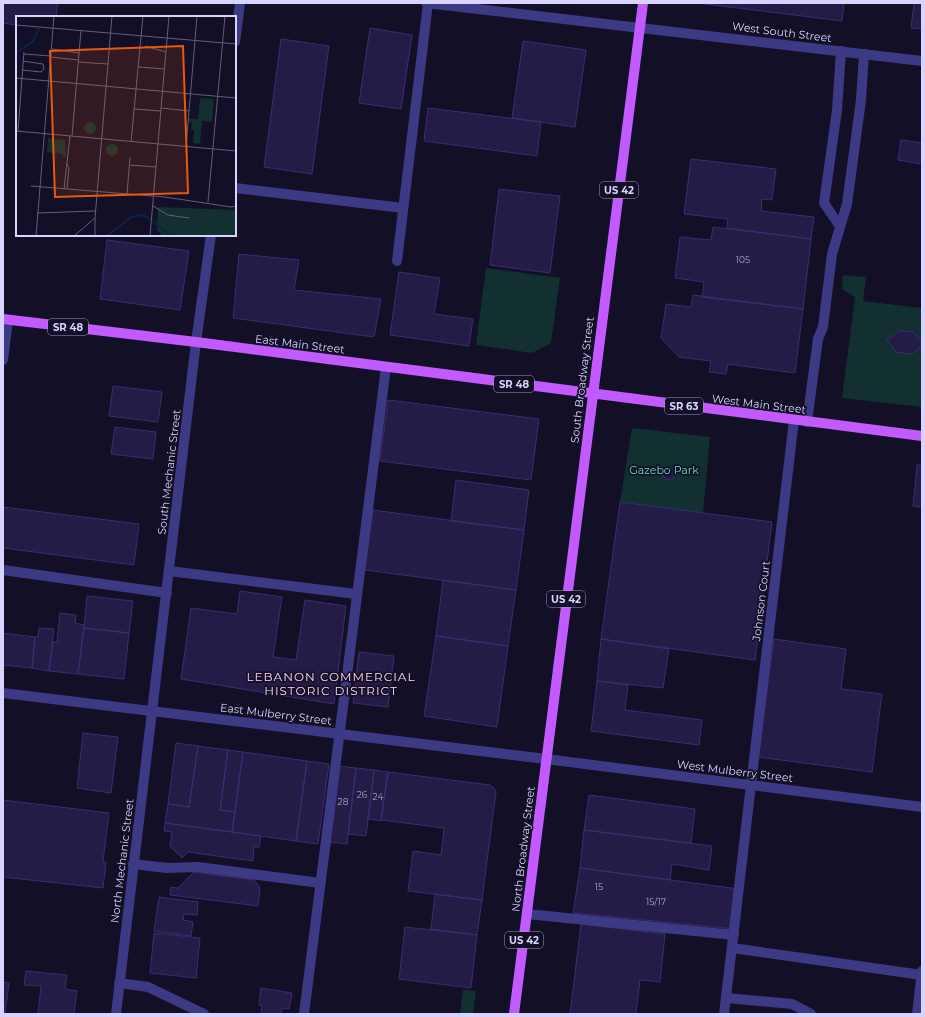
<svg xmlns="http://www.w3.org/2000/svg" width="925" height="1017" viewBox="0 0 925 1017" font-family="Montserrat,sans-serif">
	<rect width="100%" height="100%" fill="#130f26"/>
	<!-- green -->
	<path fill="#12302f" d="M486,268L560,278L551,343L532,353L476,345Z
		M843,275L866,277L863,301L922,308V407L842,398L855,297L842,289Z
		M632,428L710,437L703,513L620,502Z
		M463,990L476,991L473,1014H460Z"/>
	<!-- building -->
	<path fill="#241b47" stroke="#3b2d73" d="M3,3H58L56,17H17V25L3,23Z
		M697,3H844L842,21Z
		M914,3H922V29L911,28Z
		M370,28L412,35L401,109L359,103Z
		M281,39L329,46L312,174L264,167Z
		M523,41L586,50L575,127L512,118Z
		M428,108L541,122L537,156L424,141Z
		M901,140L922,143V164L898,160Z
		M691,159L776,169L772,200L762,199L761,211L814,217L811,239L727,228L728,219L684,214Z
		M499,189L560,196L550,273L490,265Z
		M713,227L811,239L803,309L702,297L704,282L675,278L680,237L711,240Z
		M107,240L189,251L180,310L100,299Z
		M239,254L299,260L294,290L381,299L374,337L233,318Z
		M399,272L440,278L434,314L473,319L469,346L390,335Z
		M693,295L803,309L795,373L728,364L726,374L709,372L711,361L679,357L661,338L666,304L691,307Z
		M899,331L913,332L922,342V346L912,354L896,352L887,340Z
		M113,386L162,392L158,422L109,416Z
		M388,400L539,419L531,480L380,461Z
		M115,427L156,432L153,459L111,454Z
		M917,465H922V507L913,506Z
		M663 474a6 6 0 1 1 12 0a6 6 0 1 1-12 0Z
		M456,480L529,490L524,530L451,521Z
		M620,502L772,522L755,660L601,639Z
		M3,507L139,524L134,565L3,548Z
		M373,510L524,530L516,590L365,570Z
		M443,580L516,590L508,646L436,636Z
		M240,591L282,597L273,657L296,660L305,600L346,606L334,704L181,679L191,608L237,614Z
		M87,596L133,601L129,633L84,628Z
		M60,613L76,615L75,623L84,625L78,674L49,671L53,642H57Z
		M39,628L54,629L49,671L32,668L35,637H38Z
		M84,628L129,633L124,679L78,674Z
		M3,633L35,637L32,668L3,665Z
		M436,636L508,646L497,727L424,716Z
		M601,639L669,649L663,688L597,681Z
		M774,639L846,649L841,689L882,694L872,772L758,757Z
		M359,652L394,656L388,707L353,703Z
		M597,681L628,685L625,710L702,720L699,745L591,731Z
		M83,733L118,737L111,793L77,788Z
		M176,743L198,746L189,807L168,804Z
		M198,746L228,750L220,810L235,812L232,832L165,823L168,804L189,807Z
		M228,750L243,752L235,812L220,810Z
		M243,752L307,761L296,841L232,832Z
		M307,761L329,764L318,844L296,841Z
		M338,766L356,768L347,844L328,842Z
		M356,768L374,770L366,836L348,834Z
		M374,770L388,772L381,821L368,819Z
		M388,772L490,785L494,788L496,792L482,900L408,891L413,851L441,855L444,828L381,820Z
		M589,795L695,809L691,843L584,830Z
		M3,800L109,813L103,862H106L103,888L3,877Z
		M165,823L261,836L259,847H254L253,861L188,852L182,858L170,846L172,832L164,831Z
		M584,830L712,846L709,870L672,864L670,880L580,868Z
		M580,868L739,889L734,929L573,913Z
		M194,872L254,880L260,888L258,906L170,895L171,887L178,888Z
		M435,894L482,900L477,935L431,929Z
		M159,897L198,902L197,915L184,914L183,920L193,922L191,936L154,931Z
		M581,924L665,934L660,982L640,980L636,1014H570Z
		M405,927L477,935L471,988L399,979Z
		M154,933L200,938L196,978L150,973Z
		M26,971L67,975L65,989L77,991L74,1014H38L41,986L24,985Z
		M3,982L9,983L5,1014H3Z
		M261,988L292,993L289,1009L282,1008L281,1014H261L262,1006L259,1005Z"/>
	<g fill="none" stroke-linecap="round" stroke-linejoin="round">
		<!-- service -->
		<path stroke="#3d3a85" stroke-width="10" d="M235,188L403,208
			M839,225L824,203L837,110L841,51
			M397,261L428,3
			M3,360L8,320
			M807,422L818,339L823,327L832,254L847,204L861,100L864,54
			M3,570L167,593
			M169,571L356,594
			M133,864L167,868L198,867L320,883
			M527,914L734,935
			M732,948L922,975
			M119,983L148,987L204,1014
			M726,998L792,1004L811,1014
			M304,1014L386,367
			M724,1014L794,420"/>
		<!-- minor -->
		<path stroke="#3d3a85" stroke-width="10" d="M426,3L922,61
			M235,42L240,3
			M546,759L922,807
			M116,1014L196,342L211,235
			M917,1014L922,971"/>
		<!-- tertiary -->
		<path stroke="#3d3a85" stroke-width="10" d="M3,693L546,759"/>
		<!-- primary -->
		<path stroke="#c25bff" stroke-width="10" d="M3,319L196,342L922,436
			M514,1014L643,3"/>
	</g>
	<g text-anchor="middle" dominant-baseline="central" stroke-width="3.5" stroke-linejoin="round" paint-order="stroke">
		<!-- number labels -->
		<g font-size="9" fill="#aca6d1">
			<text x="743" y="259">105</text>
			<text x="362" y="794">26</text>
			<text x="378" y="796">24</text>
			<text x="343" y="801">28</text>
			<text x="599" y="886">15</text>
			<text x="656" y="901">15/17</text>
		</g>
		<!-- shield labels -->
		<g fill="#130f26" stroke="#9e99be" stroke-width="1">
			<rect x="600" y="182" width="38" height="16" rx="3"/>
			<rect x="48" y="319" width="40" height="16" rx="3"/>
			<rect x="494" y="376" width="40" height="16" rx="3"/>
			<rect x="665" y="398" width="38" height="16" rx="3"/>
			<rect x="547" y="591" width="38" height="16" rx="3"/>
			<rect x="505" y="932" width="38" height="16" rx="3"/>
		</g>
		<g font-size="10" font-weight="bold" fill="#d9d4ff">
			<text x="619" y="190">US 42</text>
			<text x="68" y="327">SR 48</text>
			<text x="514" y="384">SR 48</text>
			<text x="684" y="406">SR 63</text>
			<text x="566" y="599">US 42</text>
			<text x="524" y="940">US 42</text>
		</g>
		<!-- street labels -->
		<g font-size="11" fill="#d9d4ff" stroke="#130f26">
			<text transform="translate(782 32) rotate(7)">West South Street</text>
			<text transform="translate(300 344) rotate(7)">East Main Street</text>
			<text transform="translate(582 380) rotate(-83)">South Broadway Street</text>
			<text transform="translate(759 404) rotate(7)">West Main Street</text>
			<text transform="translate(169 472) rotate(-83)">South Mechanic Street</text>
			<text transform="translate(761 601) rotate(-83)">Johnson Court</text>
			<text transform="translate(276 714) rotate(7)">East Mulberry Street</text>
			<text transform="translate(735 771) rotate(7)">West Mulberry Street</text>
			<text transform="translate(523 849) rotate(-83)">North Broadway Street</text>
			<text transform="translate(122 861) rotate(-83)">North Mechanic Street</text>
		</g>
		<!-- park labels -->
		<g font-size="11" fill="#5fe0c0" stroke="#130f26">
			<text x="664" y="470">Gazebo Park</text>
		</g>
		<!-- neighbourhood labels -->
		<g font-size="12" letter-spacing="1" fill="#ffd6f0" stroke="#130f26">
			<text x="331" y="676">LEBANON COMMERCIAL<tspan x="331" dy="14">HISTORIC DISTRICT</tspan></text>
		</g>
	</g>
	<!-- overview -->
	<g transform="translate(16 16)">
		<rect width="220" height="220" fill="#130f26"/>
		<path d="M184,82L198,83L196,106L186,105L184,128L177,127L178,114H175L176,106H173V103H182ZM68 112a6 6 0 1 1 12 0a6 6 0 1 1-12 0ZM32,122L49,124L50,141H47V138L31,136ZM90 134a6 6 0 1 1 12 0a6 6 0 1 1-12 0ZM142,191L220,194V220H146L141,214Z" fill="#12302f"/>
		<path fill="none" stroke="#0c2248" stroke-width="2" d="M0,37L17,25L23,12M137,205L155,220M91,220L115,201L126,199L135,203"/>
		<path fill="none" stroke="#625e7d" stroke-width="1" d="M0,9L220,28M129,30L150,36M36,33L63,37M8,38L35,40M35,41L62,44M62,46L92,48M122,51L149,53M6,54L25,56L28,53L27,48L7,45M0,62L220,82M145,92L173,95M118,93L145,95M0,115L220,135M2,115L8,36M56,120L65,14M115,126L127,0M170,131L181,0M51,148L53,152L51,173M113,149L140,151M15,170L149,181L215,191L220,190M48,173L54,120M111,178L114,141M192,186L209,0M137,190L152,199L173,202M21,197L79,195M20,220L38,0M58,220L79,202L96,0M79,220V202M134,220L153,0"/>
		<path fill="#e8590c" fill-opacity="0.15" stroke="#e8590c" stroke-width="2" d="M167,30L172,177L39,181L34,35Z"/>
		<rect width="220" height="220" fill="none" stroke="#d9d4ff" stroke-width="2"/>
	</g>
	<!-- border -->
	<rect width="925" height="1017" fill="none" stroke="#d9d4ff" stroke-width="8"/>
</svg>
